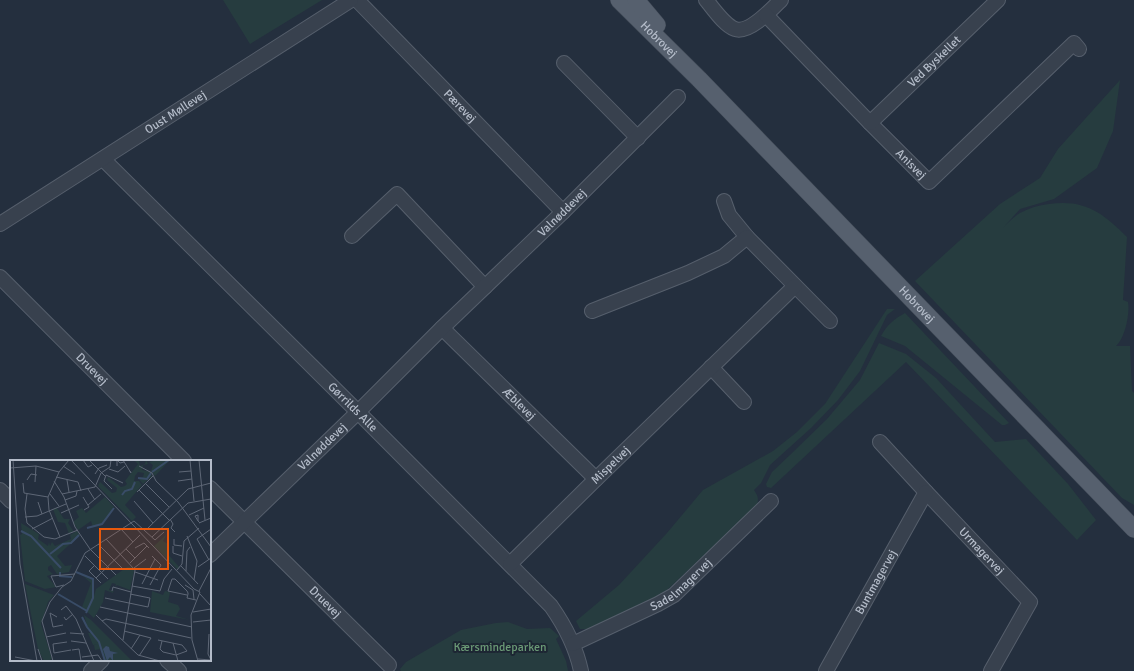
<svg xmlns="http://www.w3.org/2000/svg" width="1134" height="671" viewBox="0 0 1134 671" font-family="Signika,sans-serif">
	<rect width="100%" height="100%" fill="#242f3e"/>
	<!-- green -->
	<path fill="#263c3f" d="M223,0H322L250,44Z
		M1120,80L1113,131L1097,168L1054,199L1020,209L1002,229C1007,224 1013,217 1020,213C1029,208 1039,205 1049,204C1085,199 1103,213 1127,237L1123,300L1128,302C1130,314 1125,338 1116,346H1130L1132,391L1134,393V505L1122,498L915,281L1000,204L1040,178L1058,149Z
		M887,309H895L887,315L860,371L838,400L811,428L770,465L761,483L754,490C758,496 759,499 757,505L667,590L651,601L589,629H580L576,621L619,585L667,533L703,490L773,451L797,432L825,404Z
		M905,313L1009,423L1005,425H1002L905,346L881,336C888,324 893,320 905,313Z
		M879,343L906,354L936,378L995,442L1026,439L1068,484L1096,520L1077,540L906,362L771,488L767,487L766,484L772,472L790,455L827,419L860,380Z
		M508,622L527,629L550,628L559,636L556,639L566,661L568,671H401L400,669L406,662L461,630L496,623Z"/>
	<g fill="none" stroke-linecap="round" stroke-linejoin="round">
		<defs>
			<g id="minor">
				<path id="s1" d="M357,0L563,212"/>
				<path d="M706,0C713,8 724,25 735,29C749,34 772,9 781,0"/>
				<path id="s2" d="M766,15L870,123L929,182L1074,43L1079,49"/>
				<path d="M564,63L638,138"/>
				<path id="s3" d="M870,123L998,0"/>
				<path id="s4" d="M103,159L358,412L551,606C565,626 576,647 581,671"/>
				<path d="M724,201L729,215L747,237"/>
				<path id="s5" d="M0,224L351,0"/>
				<path d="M352,236L397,194L485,287"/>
				<path id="s6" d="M0,277L184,461"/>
				<path d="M592,311L688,273L724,256L747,237L830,321"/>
				<path id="s7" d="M442,328L596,479"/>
				<path d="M711,367L744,402"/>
				<path id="s8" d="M880,442L926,492L1030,602L991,671"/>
				<path id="s9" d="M210,488L389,665"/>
				<path d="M0,490L11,501"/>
				<path id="s10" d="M210,555L358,412L442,328L563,212L678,97"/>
				<path id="s11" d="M510,564L596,479L795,286"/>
				<path id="s12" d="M573,644L658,604L674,595L771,501"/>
				<path d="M167,660L179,671"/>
				<path d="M91,671L102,660"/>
				<path id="s13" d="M826,671L926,492"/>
			</g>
			<g id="major">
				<path id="s14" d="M619,0L699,79L1134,529"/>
				<path d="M636,0L657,25"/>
			</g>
		</defs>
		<!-- minor casing -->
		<use href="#minor" stroke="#565f6c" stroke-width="16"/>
		<!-- major casing -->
		<use href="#major" stroke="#414a57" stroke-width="18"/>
		<!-- minor -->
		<use href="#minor" stroke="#38414e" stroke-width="14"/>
		<!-- major -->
		<use href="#major" stroke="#56606e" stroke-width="17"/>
	</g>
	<g text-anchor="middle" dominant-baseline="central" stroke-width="4" stroke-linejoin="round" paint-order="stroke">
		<!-- street labels -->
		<g font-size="12" fill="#b4bcc9" stroke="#1d2633">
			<text stroke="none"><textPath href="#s14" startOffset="56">Hobrovej</textPath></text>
			<text stroke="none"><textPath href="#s3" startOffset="89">Ved Byskellet</textPath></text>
			<text stroke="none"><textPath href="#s1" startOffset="148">Pærevej</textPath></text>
			<text stroke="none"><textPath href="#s5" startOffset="208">Oust Møllevej</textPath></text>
			<text stroke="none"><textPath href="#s2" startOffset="208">Anisvej</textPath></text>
			<text stroke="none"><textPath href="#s10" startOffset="491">Valnøddevej</textPath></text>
			<text stroke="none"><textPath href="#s14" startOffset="426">Hobrovej</textPath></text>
			<text stroke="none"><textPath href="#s6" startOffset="130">Druevej</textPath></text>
			<text stroke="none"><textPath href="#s7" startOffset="108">Æblevej</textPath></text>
			<text stroke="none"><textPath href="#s4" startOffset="352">Gørrilds Alle</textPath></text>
			<text stroke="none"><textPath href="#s10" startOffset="156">Valnøddevej</textPath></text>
			<text stroke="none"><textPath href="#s11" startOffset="141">Mispelvej</textPath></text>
			<text stroke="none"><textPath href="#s8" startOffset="149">Urmagervej</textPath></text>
			<text stroke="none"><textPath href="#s13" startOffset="102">Buntmagervej</textPath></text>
			<text stroke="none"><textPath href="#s12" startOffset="124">Sadelmagervej</textPath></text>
			<text stroke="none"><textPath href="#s9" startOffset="162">Druevej</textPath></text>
		</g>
		<!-- park labels -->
		<g font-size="12" fill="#6b9a76" stroke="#1d2633">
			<text x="500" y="647">Kærsmindeparken</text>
		</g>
	</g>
	<!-- overview -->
	<g transform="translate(10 460)">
		<rect width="201" height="201" fill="#242f3e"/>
		<path d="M124,0H129L130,6L135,4L136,0L138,4L133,5L132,10L141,12L142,16L133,24L128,18L133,17L134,13L128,12L125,16L124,21H129L132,25L115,45L126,57L122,61L88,26L90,22L102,33L106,32L107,28L97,20L98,17L111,27L115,26L117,24L115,21L128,4ZM146,0H160L145,16L141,11L143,5L139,2ZM95,37L104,47L94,62L83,67L81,61L68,70L63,62L69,57L66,51L72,48L76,53ZM47,48L54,59H60L58,63L64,72L59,74L55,63L48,62L43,49ZM11,63L29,74L28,79L38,86L39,82L40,86L42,82L45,86L61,79L60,75L67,71L70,75L47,96L55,106L62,105L59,112L47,114L41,105L38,107V110L43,114L37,116L46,127L35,129L15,121L10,75L12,74ZM157,74L153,81L158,84L157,93L169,107L167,109L144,86ZM117,107H123L124,111L120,130L107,125L105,127L106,124L102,123L99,130L103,131L104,128L103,133L95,130L93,142L84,158L72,147L81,123L73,116L82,120L84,136L86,129ZM15,124L44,135L38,142L31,164L42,199L38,201H34L28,189ZM142,131L153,135L155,131L160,132L158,142L168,145L170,149L166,156L180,160L140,152ZM74,155L81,160L122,201H95L91,189L85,190L84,185L89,184L83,185L78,173H81L90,184L77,166Z" fill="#263c3f"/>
		<path d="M96,186L99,187L100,191L108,193L103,194V201L100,197L97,201L93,189Z" fill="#394c67"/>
		<path fill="none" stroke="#394c67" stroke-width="2" d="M142,12L159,0M128,18L137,19L141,13M112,35L115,31L122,29L125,22M77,68L92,64L104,48M11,71L21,76L51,108M40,94L53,84L61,83L69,75M50,112V116L62,117M66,112L83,119V138L76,153M48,134L77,151M72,157L77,167L89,182L95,201"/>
		<path fill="none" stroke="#5e6776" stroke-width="1" d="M3,0L10,104L27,201M61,0L184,129L190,132L181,155L182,180L188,201M73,0L78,7L82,5M79,0L95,16M113,0L121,13L120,11M180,0L184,41M189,0L195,60M53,6L65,14M107,6V0L110,3L114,2M129,6L142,13L146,21L168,42L201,87M0,8L26,6L49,12M99,9L108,12L115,6M169,12L181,11M85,14L89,8L97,5M46,17L68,22L71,31M17,20L21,14L27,15M57,20L59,32M44,21L54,37L65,67L80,89L106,115M168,21L182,19M25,22L26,6M13,23L14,33L38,37M136,24L159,47M78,29L85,40M102,29L94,21L96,15L113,23M129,30L159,60M127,32L143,16M17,34L15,49L17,63L34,77L45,79L68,70M40,34L49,46M52,34L85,27L91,13L100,7L101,0M73,37L79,47L74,50M55,40L66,36L67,31M124,41L143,63M28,42L32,54M78,45L91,34M51,53L69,45M179,55L194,48M15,57L27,56L56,44M160,59L163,64L161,68L165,72M188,61V55L185,56L188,61L190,63M189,63L201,58M22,69L43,58M111,69L123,82M136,70L178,29L201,23M177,76L187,101L184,120M50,77L39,50L38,37L49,12L59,0M142,77L178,43L201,39M96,79L125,110L113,180M164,79V85L172,86M88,84L113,109M163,86V93L172,96M125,88L134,83L139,88M116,89L125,98M75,96L98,119M199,100L187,79L201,69M120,103L137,86M85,105L79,111L91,123M171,106L188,124M188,107L201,98M124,108L136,99M167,110L172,104L174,81L189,68M176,111L177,91L180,87M125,112L148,120M86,118L130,75M132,124L145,99M54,125L46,127L41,116L65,114M140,125L151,105L142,96M175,125L183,130L184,139M122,126L150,131L154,119L162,109M102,131L103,127L121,132M189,131L201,108M190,134L201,146M177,135L158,131L162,119H165L177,131L178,133V134L177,138L186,140M95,138L138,147L140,138L120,134M90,147L182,167M51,150L56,146L66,159L84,201M183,152L201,149M86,155L128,195L150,201M47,157L40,153L43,167L53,165M54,157L56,160L63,154M92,161L96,159L181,178M183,162L201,160M114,171L141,178L129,196M60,173L74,174M199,174L198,194L201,200M36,177L56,173M148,180L172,185L177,191L166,195L153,192L150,189L152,181M61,181L76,183M163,183L168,201M28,189L32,201M121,189L130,175M62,190L69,189L71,201M44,193L43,184L57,182M44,193L61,190M5,197L26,201M72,197L88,195L92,201M188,199L201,200M43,201L32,161L40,142L52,127L61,121L75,93L124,61L145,80L154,72"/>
		<path fill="#e8590c" fill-opacity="0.15" stroke="#e8590c" stroke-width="2" d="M90,69H158V109H90Z"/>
		<rect width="201" height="201" fill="none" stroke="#b4bcc9" stroke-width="2"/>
	</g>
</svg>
